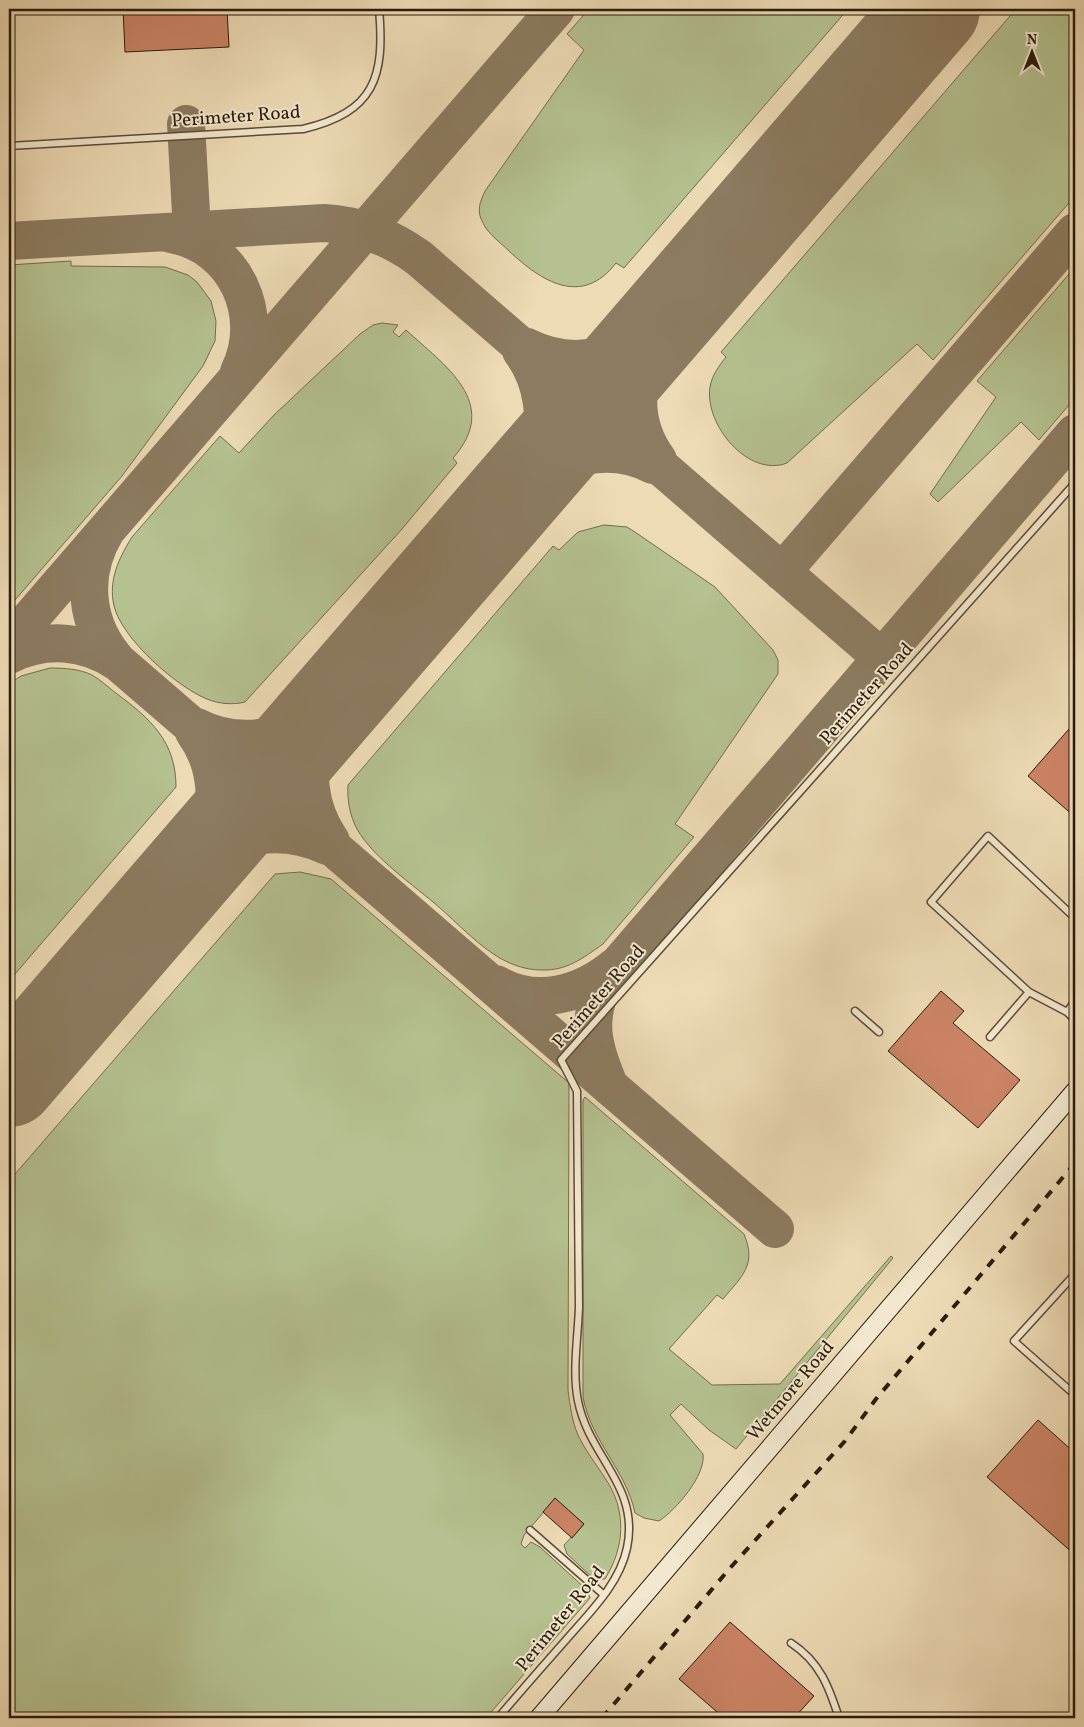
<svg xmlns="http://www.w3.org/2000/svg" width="1084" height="1727" viewBox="0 0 1084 1727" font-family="Vollkorn,serif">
	<rect width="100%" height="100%" fill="#eddbb5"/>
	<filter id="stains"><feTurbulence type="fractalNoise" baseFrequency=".004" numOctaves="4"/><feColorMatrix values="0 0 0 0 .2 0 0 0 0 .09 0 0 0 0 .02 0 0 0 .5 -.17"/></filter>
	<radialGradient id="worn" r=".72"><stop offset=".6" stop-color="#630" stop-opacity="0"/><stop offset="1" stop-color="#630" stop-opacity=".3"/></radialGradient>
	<!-- green -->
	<path fill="#b5c190" stroke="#706e4e" d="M589,9H848L624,268L616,263C582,307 542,282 509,251C501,243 488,234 483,223C476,211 480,202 485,191L584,50L567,34Z
		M1016,9H1075V196L933,360L917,344L787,463C748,478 704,424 710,387C712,375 719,366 726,357L721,352Z
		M71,261V266L165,267L188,275L197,282L211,301L216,321L215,341L203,366L122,476L9,607V265Z
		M1075,267V398L1039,440L1021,422L938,502L930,494L996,397L977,381Z
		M382,323L398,325L393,332L399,337L406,330C444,365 502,403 453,458L457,463L402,529L245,702C233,705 219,704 207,699C177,687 122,639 114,606C108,580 119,558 132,537L220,436L239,453L274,415L360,334L373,325Z
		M604,525L627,527L635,532L715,587L773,650L778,660V674L675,824L694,837L603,944C583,958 567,971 541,970C524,970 506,963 492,953C473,940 457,923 440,908C414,885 374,859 357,829C350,816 347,800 348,785L553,546L559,550L578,532Z
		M50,668C64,668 80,669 92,675C101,680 109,688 117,694C151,719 176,742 176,787L9,981V684L21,676Z
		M300,872L331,879L569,1083L568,1390C570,1405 572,1421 578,1435C585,1450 596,1464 605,1478C627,1510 625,1547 605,1579H594L567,1554L564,1545L584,1524L555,1499L524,1535L521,1544L525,1548L531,1542L540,1547L587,1590L590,1598L486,1718H9V1181L275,874Z
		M585,1097L744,1234C757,1265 742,1276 723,1299L717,1295L669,1349L712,1385L780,1384L891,1256L893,1258L736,1449L709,1430L681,1404L670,1415L703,1454C706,1475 676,1510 659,1521L644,1518L635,1513C626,1470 591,1441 583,1397V1100Z"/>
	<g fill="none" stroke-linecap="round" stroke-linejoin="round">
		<!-- taxiway -->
		<path stroke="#8c7b60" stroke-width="38" d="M186,124L192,231
			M171,234C235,245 267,315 239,372
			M9,241L324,223C360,225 390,237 419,258L882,658
			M527,347C578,372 619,355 662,323
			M658,460C625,415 638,368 662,323
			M520,490C557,458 606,441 653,465
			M511,498C519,485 528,472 535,458C550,424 543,380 521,351
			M106,531C80,574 84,625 119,663L775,1229
			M782,572L1075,232
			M9,643L556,9
			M9,655C45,637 85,640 119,663
			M197,727C231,745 276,742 308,721C319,714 328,705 339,698
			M331,841C308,808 303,766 321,728C325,719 332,712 337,702
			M193,872C227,832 281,825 327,846
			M172,891C182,876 195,862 203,846C221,809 218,765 194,732
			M496,984C537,1007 581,995 616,966
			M610,1087C593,1048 585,1020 605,980L1075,433"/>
		<!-- runway -->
		<path stroke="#8c7b60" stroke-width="94" d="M9,1080L933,9"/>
	</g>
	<!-- building -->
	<path fill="#cb8466" stroke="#2a1b0b" d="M123,9H227L229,47L125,52Z
		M1069,729L1075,734V817L1028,776Z
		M941,991L964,1011L953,1023L1020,1080L978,1128L888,1051Z
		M1038,1420L1075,1453V1555L987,1477Z
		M555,1498L584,1524L572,1538L543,1512Z
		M730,1622L814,1696L794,1718H724L679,1679Z"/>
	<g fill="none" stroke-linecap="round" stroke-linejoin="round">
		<defs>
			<path id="lane" d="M9,146L303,129C375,112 385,77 379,9
				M1075,918L988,836L931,902L1029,992L1067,1012L1075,1020
				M855,1011L879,1032
				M1067,1012L1075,1001
				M990,1037L1029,992
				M1075,1274L1014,1341L1075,1395
				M530,1530L604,1595
				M791,1643C820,1662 829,1687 839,1718
				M498,1718C520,1692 542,1667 565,1641C589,1613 619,1585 627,1548C640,1486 589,1457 578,1401C572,1371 578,1337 579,1307C579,1235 577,1163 577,1091L561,1060L1075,483"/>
			<path id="secondary" d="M539,1718L1075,1091"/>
		</defs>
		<!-- lane casing -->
		<use href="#lane" stroke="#5b4b36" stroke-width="9"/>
		<!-- secondary casing -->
		<use href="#secondary" stroke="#2a1b0b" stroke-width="20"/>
		<!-- lane -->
		<use href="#lane" stroke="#f3e8cf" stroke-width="6"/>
		<!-- secondary -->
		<use href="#secondary" stroke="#f3e8cf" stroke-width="18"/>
		<!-- rail -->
		<path stroke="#2a1b0b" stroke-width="4" stroke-dasharray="9 9" stroke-linecap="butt" d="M602,1718L731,1567L845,1441L876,1399L1075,1163"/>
	</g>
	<g text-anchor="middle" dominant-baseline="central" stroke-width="4" stroke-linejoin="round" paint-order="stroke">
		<!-- street labels -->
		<g font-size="19" fill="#2a1b0b" stroke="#f3e8cf">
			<text transform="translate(236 117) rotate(-4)">Perimeter Road</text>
			<text transform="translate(867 694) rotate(-48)">Perimeter Road</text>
			<text transform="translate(599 997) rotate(-49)">Perimeter Road</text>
			<text transform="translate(791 1391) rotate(-50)">Wetmore Road</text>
			<text transform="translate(561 1619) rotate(-51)">Perimeter Road</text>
		</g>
	</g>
	<!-- margin -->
	<rect width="1084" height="1727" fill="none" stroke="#eddbb5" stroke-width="30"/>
	<rect x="10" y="10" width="1064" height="1707" fill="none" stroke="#2a1b0b" stroke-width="2.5"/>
	<rect x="15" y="15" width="1054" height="1697" fill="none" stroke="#2a1b0b"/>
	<!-- north arrow -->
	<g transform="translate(1032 52)" stroke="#f3e8cf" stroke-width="4" paint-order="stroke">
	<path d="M0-4L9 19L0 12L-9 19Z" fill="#2a1b0b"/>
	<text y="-8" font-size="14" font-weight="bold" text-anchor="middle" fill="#2a1b0b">N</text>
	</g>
	<rect width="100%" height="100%" filter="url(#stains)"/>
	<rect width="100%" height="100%" fill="url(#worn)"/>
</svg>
